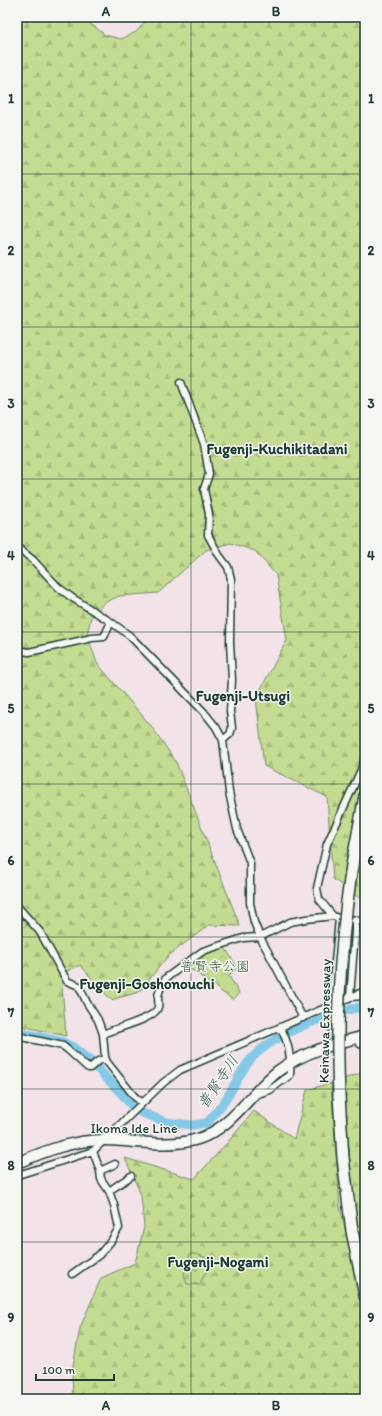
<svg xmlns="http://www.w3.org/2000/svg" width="382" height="1416" viewBox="0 0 382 1416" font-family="Itim,'Klee One',sans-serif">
	<defs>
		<pattern id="forest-firs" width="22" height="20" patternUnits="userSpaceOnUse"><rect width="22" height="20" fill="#c4dc92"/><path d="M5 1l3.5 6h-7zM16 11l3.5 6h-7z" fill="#a8be7e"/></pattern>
		<pattern id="cemetery-stones" width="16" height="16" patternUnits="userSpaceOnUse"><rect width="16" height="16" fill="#c4dc92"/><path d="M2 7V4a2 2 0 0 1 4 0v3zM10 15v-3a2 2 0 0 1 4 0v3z" fill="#a8be7e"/></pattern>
		<pattern id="park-crowns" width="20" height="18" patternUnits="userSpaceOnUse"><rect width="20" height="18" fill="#c4dc92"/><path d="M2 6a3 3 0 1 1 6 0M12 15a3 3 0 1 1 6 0" fill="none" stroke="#a8be7e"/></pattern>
	</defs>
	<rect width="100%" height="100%" fill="#f2e3e9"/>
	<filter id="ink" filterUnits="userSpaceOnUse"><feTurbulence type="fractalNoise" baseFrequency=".025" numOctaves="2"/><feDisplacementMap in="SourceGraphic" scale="8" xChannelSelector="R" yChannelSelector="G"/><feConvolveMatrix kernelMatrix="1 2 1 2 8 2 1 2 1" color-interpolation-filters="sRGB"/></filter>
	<g filter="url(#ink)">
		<!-- forest -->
		<path fill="url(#forest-firs)" stroke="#728c63" d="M17,17H82L105,35L121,39L136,32L149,17H365V902L333,879L327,797L264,766L256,698L287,640L276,575L255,551L230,543L206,550L158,593L119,596L104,603L91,617L87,635L97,663L152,727L176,762L240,926L209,925L168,956L139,992L111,1000L80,965L61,974L66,1036L17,1025Z
			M365,1072V1264L354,1205L343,1079Z
			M331,1083L340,1207L365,1315V1399H73L72,1371L80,1328L101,1278L135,1263L144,1227L141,1195L125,1158L194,1179L228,1142L254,1111L294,1139L307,1090Z"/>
		<!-- cemetery -->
		<path fill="url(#cemetery-stones)" stroke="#728c63" d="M190,1254H196L209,1259V1267L199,1285L187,1284L184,1275Z"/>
		<!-- park -->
		<path fill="url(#park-crowns)" stroke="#728c63" d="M224,946L238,968L229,976L239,993L233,1000L192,970L184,967L203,953Z"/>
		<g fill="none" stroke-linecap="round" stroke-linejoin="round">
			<!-- river -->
			<path stroke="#85c9e6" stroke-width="9" d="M17,1032L63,1042L73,1047L90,1061L121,1093L131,1105L140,1112L166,1122L192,1125L207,1123C213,1116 219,1109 224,1102C234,1088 239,1073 250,1060C274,1033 330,1013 365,1006"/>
			<defs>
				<path id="minor" d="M181,382L204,444L209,474L204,489L209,514L208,535L219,555L228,567L231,579L230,642L232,680L230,711L232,728L230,734L223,740
					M17,547L33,560L58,587L71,597L111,622L130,636L204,712L216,727L223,740L229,792L237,829L250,863V903L254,922L260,937L303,1018
					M17,650L29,652L92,638L104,637L111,622
					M365,758L361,770L327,844L317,888L319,899L333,916L339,918L356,920L365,923
					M17,906L40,932L67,981L79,986L87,1003L98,1020L103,1034L105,1057L107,1062L134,1096L142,1103
					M356,920L350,997L365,996
					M103,1034C115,1028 156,1019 158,1007C159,1004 158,1001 158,998C158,991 163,983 166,978L203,951L243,938L260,937L290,922L306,919L333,916
					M17,1036L63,1046L68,1050L88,1068H90L98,1061L105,1059
					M356,1038L360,1044L365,1046
					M333,1045L331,1005L339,918
					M255,1095L270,1090L290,1075C291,1056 289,1043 280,1027
					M100,1171L115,1164
					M17,1174L18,1175L93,1151L163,1083L180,1070L365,991
					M109,1191L131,1176
					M72,1274L99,1255L111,1241L119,1228L114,1205L109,1191L101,1179L100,1171L93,1151"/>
				<path id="primary" d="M17,1163C45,1151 76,1139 107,1140C138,1141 168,1148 198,1139C232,1128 251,1092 278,1071C303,1052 336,1043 365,1036"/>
				<path id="motorway" d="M347,902L352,865L365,796
					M339,1096L343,1158L352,1231L365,1296"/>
			</defs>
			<!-- minor casing -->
			<use href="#minor" stroke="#1f3d34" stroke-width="9"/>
			<!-- primary casing -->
			<use href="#primary" stroke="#1f3d34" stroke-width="13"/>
			<!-- motorway casing -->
			<use href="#motorway" stroke="#1f3d34" stroke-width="14"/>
			<!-- minor -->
			<use href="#minor" stroke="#f6f6f2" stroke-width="6"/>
			<!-- primary -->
			<use href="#primary" stroke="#f6f6f2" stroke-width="10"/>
			<!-- motorway -->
			<use href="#motorway" stroke="#f6f6f2" stroke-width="11"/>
			<defs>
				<path id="motorway-bridge" d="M339,1096C336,1031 339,967 347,902"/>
			</defs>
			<!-- motorway-bridge casing -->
			<use href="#motorway-bridge" stroke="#1f3d34" stroke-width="14" stroke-linecap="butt"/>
			<!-- motorway-bridge -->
			<use href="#motorway-bridge" stroke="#f6f6f2" stroke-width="11"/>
		</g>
	</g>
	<!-- grid -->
	<path fill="none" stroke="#1f3d34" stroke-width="1" stroke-opacity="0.55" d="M191,17V1399M17,174H365M17,327H365M17,479H365M17,632H365M17,784H365M17,937H365M17,1089H365M17,1242H365"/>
	<g text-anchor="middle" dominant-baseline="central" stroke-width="3" stroke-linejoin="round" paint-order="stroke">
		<!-- park labels -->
		<g font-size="14" fill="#405d47" stroke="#f6f6f2">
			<text x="215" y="966">普賢寺公園</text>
		</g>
		<!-- street labels -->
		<g font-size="14" fill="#1f3d34" stroke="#f6f6f2">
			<text transform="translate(325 1021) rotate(-89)">Keinawa Expressway</text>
			<text x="134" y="1128">Ikoma Ide Line</text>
		</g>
		<!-- neighbourhood labels -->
		<g font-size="15" font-weight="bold" fill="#1f3d34" stroke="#f6f6f2">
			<text x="277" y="449">Fugenji-Kuchikitadani</text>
			<text x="243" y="696">Fugenji-Utsugi</text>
			<text x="147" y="984">Fugenji-Goshonouchi</text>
			<text x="218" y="1262">Fugenji-Nogami</text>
		</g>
		<!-- water labels -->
		<g font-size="15" font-style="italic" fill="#335958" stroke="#f6f6f2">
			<text transform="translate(218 1082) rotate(-56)">普賢寺川</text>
		</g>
	</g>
	<!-- margin -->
	<rect width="382" height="1416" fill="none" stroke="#f6f6f2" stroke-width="44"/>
	<!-- scale -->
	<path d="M36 1374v6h78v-6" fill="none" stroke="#1f3d34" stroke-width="2"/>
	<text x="42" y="1374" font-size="12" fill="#1f3d34" stroke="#f6f6f2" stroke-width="3" paint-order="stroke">100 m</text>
	<rect x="22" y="22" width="338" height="1372" fill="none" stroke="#1f3d34" stroke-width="1.5"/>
	<g font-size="13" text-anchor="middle" font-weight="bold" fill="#1f3d34">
		<text x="106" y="16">A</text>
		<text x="276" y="16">B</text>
		<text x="11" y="103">1</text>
		<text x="371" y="103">1</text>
		<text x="11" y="255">2</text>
		<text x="371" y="255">2</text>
		<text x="11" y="408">3</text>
		<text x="371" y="408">3</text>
		<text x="11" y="560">4</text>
		<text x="371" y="560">4</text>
		<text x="11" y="713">5</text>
		<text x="371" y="713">5</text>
		<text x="11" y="865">6</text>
		<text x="371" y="865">6</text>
		<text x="11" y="1017">7</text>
		<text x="371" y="1017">7</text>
		<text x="11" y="1170">8</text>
		<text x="371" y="1170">8</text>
		<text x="11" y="1322">9</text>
		<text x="371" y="1322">9</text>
		<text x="106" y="1410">A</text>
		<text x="276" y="1410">B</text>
	</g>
</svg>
